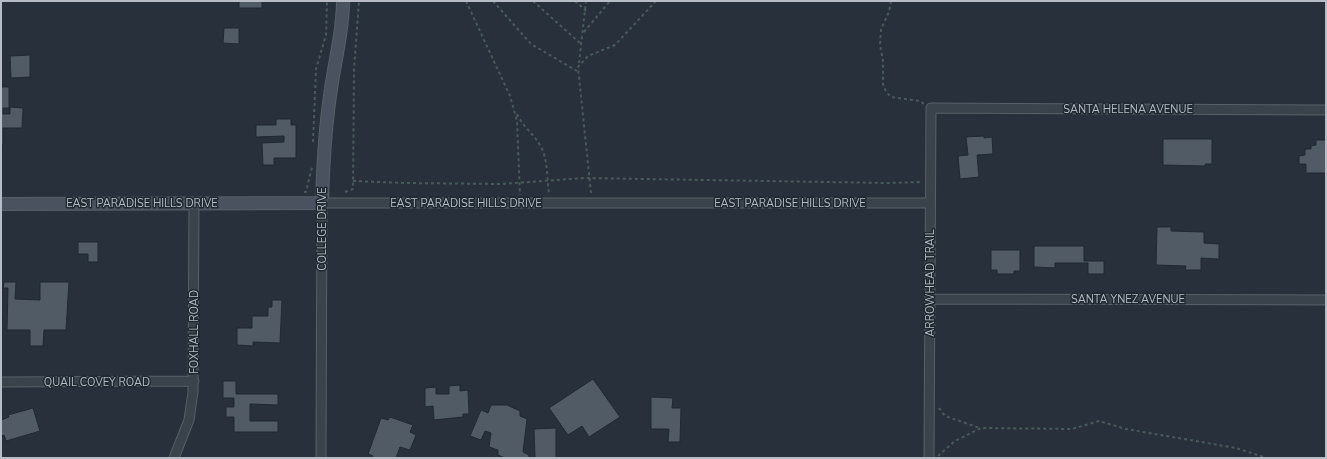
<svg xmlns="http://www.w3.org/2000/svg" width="1327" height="459" viewBox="0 0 1327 459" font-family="'Nunito Sans',sans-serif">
	<rect width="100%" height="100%" fill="#27303b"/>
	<!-- building -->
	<path fill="#505b66" stroke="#212932" d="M239,1H262V8H239Z
		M224,28H239V44L223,43Z
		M30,55V77L11,78L10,56Z
		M1,87H9V108H3V114H10V107L23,108L22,128H3V145H1Z
		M276,119H291V125H296V158H274V165H263L262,143L284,142V136L256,137V125H276Z
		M984,136V138L992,137L993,154L977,155L979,177L960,179L958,156L968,155L966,137Z
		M1163,139H1212V164H1205V166L1163,165Z
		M1316,140H1326V173H1306V164H1299V156L1305,155V149H1311V146L1316,145Z
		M1157,227H1171V231L1204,232V243L1219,244V259L1201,258V270H1185L1186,266L1156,265Z
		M78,242H98V262H88V254H78Z
		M1034,246H1084V261H1104V274H1088V263H1055V268L1034,267Z
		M991,250H1020V271H1014V274H997V270H991Z
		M4,282H16L15,299L40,300V282H69L66,330H44L43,346H30V330H7L8,288H3Z
		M272,300H282L280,343L253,342V346L237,345V328H252V316H268V307H272Z
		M593,379L620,417L589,437L582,426L568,435L549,408Z
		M223,381H236V394H278V405L250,404V421H278V432H234V417H226V407H234V398H223Z
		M460,385V391L468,390L469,414H463V417L434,420L433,406L425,407V388L436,387V394H449V386Z
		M651,397L673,398L672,408H681L680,442H668L669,429H651Z
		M491,405H507L520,411V416L527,419L523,452L529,455V458H505L498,455V450L489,447L491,433L485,431L481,440L470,436L481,410L488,413Z
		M33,408L40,431L6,441L4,435L1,436V420L9,417L8,415Z
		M390,417L413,425L410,432L416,435L410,450L400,447L396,458H372L373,456L368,454L381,418L388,420Z
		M556,428V458H535L534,429Z"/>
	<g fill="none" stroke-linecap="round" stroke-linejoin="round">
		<defs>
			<path id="street" d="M930,299L1326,300
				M1,382L194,381
				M174,458L189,420L193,392L194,203
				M321,458L322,203H930
				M929,458L931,108L1326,110"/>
			<path id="secondary" d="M1,204L322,203C323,165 325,127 331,89C335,59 343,32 343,1"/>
		</defs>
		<!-- street casing -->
		<use href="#street" stroke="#586069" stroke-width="11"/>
		<!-- secondary casing -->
		<use href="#secondary" stroke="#586069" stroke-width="14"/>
		<!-- path -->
		<path stroke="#485a5b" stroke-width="2" stroke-dasharray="3 3" stroke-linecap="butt" d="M466,1L510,96L517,121L520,195
			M493,1L531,44L577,71
			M533,1L582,45
			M575,1L586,11
			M891,1L889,12L881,29L880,45L883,61V84L886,92L891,97L920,101L924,104
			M584,32L610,1
			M579,63L586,1
			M517,114C523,127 533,133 540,145C548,158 547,179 549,195
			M313,142L316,69L326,35L327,1
			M353,181L405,183L501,184L584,178L887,183L921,182
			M304,192H306L312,167
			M345,192L353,189L354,69L359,1
			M591,193L578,67L588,56L615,45L656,1
			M939,408L945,416L980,428
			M938,456L955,441L981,428L1072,429L1099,421L1126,429L1236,448L1267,458"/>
		<!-- street -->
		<use href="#street" stroke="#3a424b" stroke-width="9"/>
		<!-- secondary -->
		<use href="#secondary" stroke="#49525e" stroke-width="12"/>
	</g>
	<g text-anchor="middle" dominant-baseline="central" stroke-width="3" stroke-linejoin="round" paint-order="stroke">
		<!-- street labels -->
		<g font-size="11" fill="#b6bdc7" stroke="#1f2730">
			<text x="1128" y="109">SANTA HELENA AVENUE</text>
			<text x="142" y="203">EAST PARADISE HILLS DRIVE</text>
			<text x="466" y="203">EAST PARADISE HILLS DRIVE</text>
			<text x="790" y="203">EAST PARADISE HILLS DRIVE</text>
			<text transform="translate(322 229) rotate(-90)">COLLEGE DRIVE</text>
			<text transform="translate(930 283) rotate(-90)">ARROWHEAD TRAIL</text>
			<text x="1128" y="299">SANTA YNEZ AVENUE</text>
			<text transform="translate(194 332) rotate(-90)">FOXHALL ROAD</text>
			<text x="97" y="382">QUAIL COVEY ROAD</text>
		</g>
	</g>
	<!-- border -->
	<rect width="1327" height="459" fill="none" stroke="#b6bdc7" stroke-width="4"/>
</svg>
